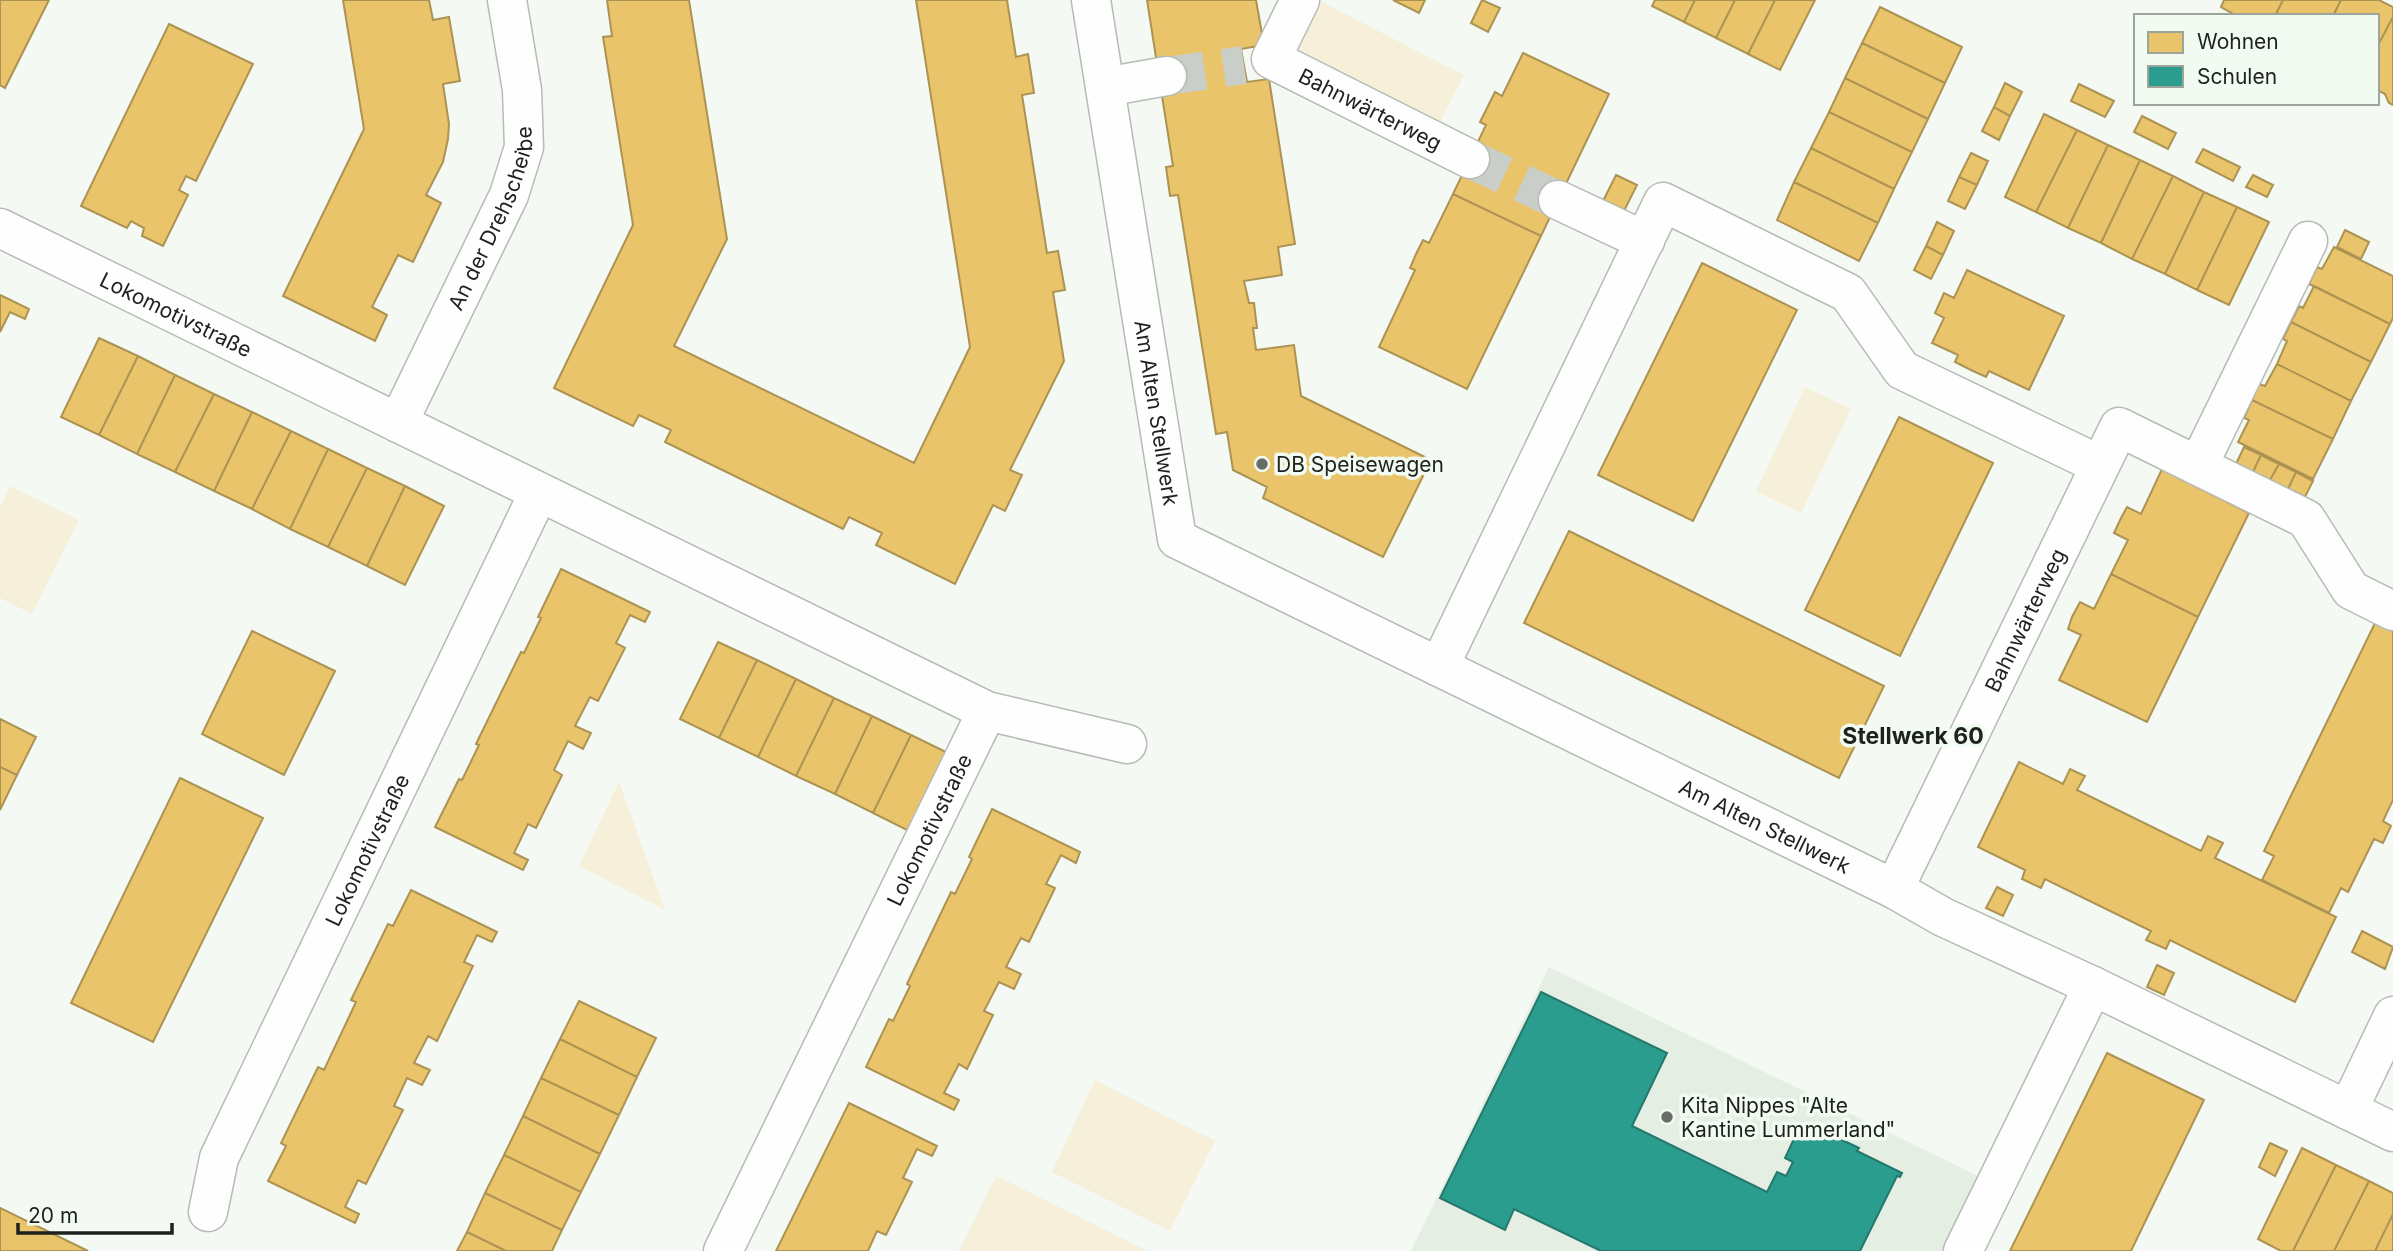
<svg xmlns="http://www.w3.org/2000/svg" width="2393" height="1251" viewBox="0 0 2393 1251" font-family="Inter,sans-serif">
	<rect width="100%" height="100%" fill="#f4f9f3"/>
	<!-- built -->
	<path fill="#e4eee3" d="M1549,967L1984,1179L1948,1251H1411Z"/>
	<!-- green -->
	<path fill="#f6efda" d="M1318,0L1464,75L1440,122L1288,45Z
		M1805,387L1851,409L1801,513L1756,491Z
		M10,486L79,520L32,614L0,598V508Z
		M619,782L665,910L579,866Z
		M1095,1080L1215,1141L1170,1231L1052,1172Z
		M996,1176L1148,1251H959Z"/>
	<!-- homes -->
	<path fill="#e9c46a" stroke="#ac9353" stroke-width="2" d="M0,0H49L5,88L0,85Z
		M343,0H429L433,20L449,17L460,81L443,84L449,124L448,139L443,162L426,195L441,203L413,262L398,255L372,307L387,315L375,341L283,296L364,129Z
		M607,0H689L727,239L674,346L914,463L970,347L916,0H1007L1016,57L1028,54L1034,93L1022,95L1047,253L1058,251L1065,290L1053,292L1064,361L1010,470L1022,475L1005,511L993,505L955,584L876,545L882,533L849,517L843,529L665,442L671,430L639,415L633,426L554,388L633,225L603,37L612,36Z
		M1147,0H1256L1264,45L1241,49L1247,82L1269,79L1295,244L1278,247L1282,275L1244,281L1249,303H1254L1257,328H1253L1256,350L1294,345L1301,396L1431,460L1383,557L1263,498L1267,487L1233,470L1227,432L1216,434L1178,195L1170,196L1166,167L1173,166Z
		M1393,0H1425L1419,13Z
		M1482,0L1500,8L1488,32L1471,23Z
		M1655,0H1695L1684,22L1652,6Z
		M1695,0H1735L1716,38L1684,22Z
		M1735,0H1775L1748,54L1716,38Z
		M1775,0H1815L1780,70L1748,54Z
		M2224,0H2283L2275,16H2237L2221,7Z
		M2283,0H2341L2333,16H2275Z
		M2341,0H2379L2393,7V17L2377,47V16H2333Z
		M1880,7L1962,47L1945,83L1862,43Z
		M2393,17V105L2389,103L2385,94L2377,90V47Z
		M169,24L253,64L196,181L186,176L179,190L188,195L163,246L142,236L144,228L131,221L127,228L81,206Z
		M1862,43L1945,83L1928,119L1845,78Z
		M1523,53L1609,94L1541,236L1453,194L1486,125L1480,122L1495,92L1502,96Z
		M1845,78L1928,119L1912,152L1829,112Z
		M2005,83L2022,92L2010,116L1994,107Z
		M2079,84L2114,101L2105,117L2071,101Z
		M1994,107L2010,116L1999,140L1982,131Z
		M1829,112L1912,152L1894,189L1811,148Z
		M2044,114L2077,130L2036,212L2005,197Z
		M2142,116L2176,133L2168,149L2134,132Z
		M2077,130L2108,145L2068,228L2036,212Z
		M2108,145L2140,160L2101,243L2068,228Z
		M1811,148L1894,189L1878,223L1794,182Z
		M2203,149L2240,167L2233,181L2196,162Z
		M1971,153L1988,161L1977,185L1959,177Z
		M2140,160L2173,176L2132,259L2101,243Z
		M1616,175L1637,185L1621,217L1600,207Z
		M2253,175L2273,185L2267,197L2246,187Z
		M2173,176L2204,192L2165,274L2132,259Z
		M1959,177L1977,185L1965,209L1948,201Z
		M1794,182L1878,223L1859,261L1777,220Z
		M2204,192L2237,207L2197,290L2165,274Z
		M1453,194L1541,236L1467,389L1379,347L1415,270L1410,268L1416,254L1423,240L1429,243Z
		M2237,207L2269,222L2229,305L2197,290Z
		M1937,222L1954,231L1943,255L1926,246Z
		M2345,230L2369,242L2361,259L2337,247Z
		M1926,246L1943,255L1931,279L1914,270Z
		M2334,247L2393,276V318L2390,324L2309,284L2317,267L2322,269Z
		M1702,263L1797,310L1693,521L1598,475Z
		M1967,270L2064,316L2029,390L1989,371L1986,377L1971,370L1955,362L1958,355L1932,343L1944,318L1935,313L1944,293L1954,298Z
		M2314,286L2390,324L2371,362L2291,322L2299,306L2303,308Z
		M0,295L29,309L25,319L10,312L0,332Z
		M2291,322L2371,362L2351,401L2277,364L2287,341L2283,339Z
		M99,338L138,356L99,435L61,417Z
		M138,356L175,375L137,454L99,435Z
		M2277,364L2351,401L2333,439L2252,400L2259,384L2265,386Z
		M175,375L214,394L175,472L137,454Z
		M214,394L252,412L214,491L175,472Z
		M2252,400L2333,439L2313,479L2238,442L2249,420L2244,418Z
		M252,412L291,431L252,509L214,491Z
		M1899,417L1993,463L1900,656L1805,610Z
		M291,431L328,449L290,529L252,509Z
		M2244,447L2261,455L2253,472L2236,464Z
		M328,449L367,468L328,547L290,529Z
		M2261,455L2279,464L2270,480L2253,472Z
		M2279,464L2296,472L2288,489L2270,480Z
		M367,468L405,486L367,566L328,547Z
		M2162,469L2249,513L2198,617L2111,574L2128,540L2114,533L2121,518L2127,507L2141,514Z
		M2296,472L2313,481L2305,497L2288,489Z
		M405,486L444,506L405,585L367,566Z
		M1569,531L1884,686L1839,778L1524,623Z
		M561,569L650,612L645,622L630,615L616,643L625,648L598,701L590,697L575,726L591,733L583,749L568,741L554,770L562,775L536,828L528,824L514,853L528,860L523,870L435,827L459,779L462,780L479,745L476,744L521,652L524,653L541,618L538,617Z
		M2111,574L2198,617L2147,722L2059,680L2081,635L2068,629L2072,617L2080,602L2094,609Z
		M2375,623L2393,631V800L2383,821L2391,826L2383,843L2374,839L2348,892L2341,888L2329,913L2262,880L2274,856L2264,851Z
		M252,631L335,671L284,775L202,734Z
		M718,642L757,660L719,738L680,719Z
		M757,660L796,679L758,757L719,738Z
		M796,679L834,698L796,776L758,757Z
		M834,698L872,716L835,794L796,776Z
		M872,716L911,735L873,813L835,794Z
		M0,719L36,737L17,775L0,767Z
		M911,735L950,754L911,832L873,813Z
		M2019,762L2063,784L2070,769L2085,776L2077,790L2201,851L2208,836L2223,843L2215,858L2336,917L2295,1002L2170,940L2166,949L2146,940L2151,931L2045,879L2041,888L2022,879L2025,870L1978,847Z
		M0,767L17,775L0,810Z
		M180,778L263,818L153,1042L71,1003Z
		M992,809L1080,852L1076,863L1061,855L1046,884L1055,888L1029,942L1021,938L1006,967L1021,974L1014,989L999,982L984,1011L993,1015L967,1069L959,1064L944,1093L959,1100L954,1110L866,1067L889,1019L893,1021L910,986L907,984L951,892L955,894L972,859L969,857Z
		M1997,887L2013,895L2003,916L1986,908Z
		M411,890L497,932L492,942L477,935L464,962L473,966L437,1041L428,1036L414,1063L430,1070L422,1085L407,1078L394,1106L403,1110L366,1184L358,1180L345,1207L359,1214L355,1223L268,1181L286,1146L281,1143L318,1067L324,1070L356,1002L351,1000L388,924L393,926Z
		M2362,931L2393,947L2385,969L2352,952Z
		M2157,965L2174,973L2164,995L2147,987Z
		M579,1001L656,1038L637,1077L560,1039Z
		M560,1039L637,1077L619,1115L541,1078Z
		M2107,1053L2204,1100L2131,1251H2010Z
		M541,1078L619,1115L600,1154L523,1116Z
		M849,1103L937,1146L932,1156L917,1149L903,1178L912,1182L886,1235L877,1231L868,1251H776Z
		M523,1116L600,1154L581,1192L504,1155Z
		M2270,1143L2287,1151L2275,1176L2259,1167Z
		M2302,1148L2336,1165L2293,1251H2281L2258,1239Z
		M504,1155L581,1192L562,1230L485,1193Z
		M2336,1165L2369,1181L2334,1251H2293Z
		M2369,1181L2393,1193V1214L2375,1251H2334Z
		M485,1193L562,1230L552,1251H506L467,1232Z
		M0,1208L88,1251H0Z
		M2393,1214V1251H2375Z
		M467,1232L506,1251H457Z"/>
	<!-- schools -->
	<path fill="#2a9d8f" stroke="#26786d" stroke-width="2" d="M1541,992L1667,1053L1632,1126L1767,1192L1777,1172L1786,1176L1793,1162L1785,1158L1801,1124L1816,1132L1817,1128L1859,1148L1857,1151L1902,1173L1900,1177L1897,1176L1860,1251H1601L1514,1209L1505,1230L1440,1198Z"/>
	<g fill="none" stroke-linecap="round" stroke-linejoin="round">
		<!-- street-tunnel -->
		<path stroke="#c9cec8" stroke-width="38" stroke-dasharray="38 19" stroke-linecap="butt" d="M1167,76L1244,65
			M1470,159L1558,200"/>
		<defs>
			<g id="street">
				<path id="s1" d="M1091,0L1177,539L1894,889L1943,917L2093,986L2393,1132"/>
				<path id="s2" d="M1300,0L1271,59L1470,159"/>
				<path d="M1105,87L1167,76"/>
				<path d="M1558,200L1645,241"/>
				<path id="s3" d="M0,228L987,711L1127,744"/>
				<path id="s4" d="M398,423L509,195L524,147L522,90L507,0"/>
				<path d="M2198,466L2308,241"/>
				<path d="M1439,667L1663,202L1848,293L1902,370L2100,465"/>
				<path id="s5" d="M1894,889L2119,427L2306,519L2351,590L2393,611"/>
				<path d="M2348,1110L2393,1016"/>
				<path id="s6" d="M208,1212L219,1158L539,492"/>
				<path id="s7" d="M723,1251L987,711"/>
				<path d="M1963,1251L2093,986"/>
			</g>
		</defs>
		<!-- street casing -->
		<use href="#street" stroke="#b7bbb6" stroke-width="41"/>
		<!-- street -->
		<use href="#street" stroke="#fdfefd" stroke-width="38"/>
	</g>
	<!-- markers -->
	<g fill="#696d68" stroke="#f2fbf1" stroke-width="2.5">
		<circle cx="1262" cy="464" r="7"/>
		<circle cx="1667" cy="1117" r="7"/>
	</g>
	<g text-anchor="middle" dominant-baseline="central" stroke-width="7" stroke-linejoin="round" paint-order="stroke">
		<!-- street labels -->
		<g font-size="21" fill="#1e211d" stroke="#f2fbf1">
			<text stroke="none"><textPath href="#s2" startOffset="177">Bahnwärterweg</textPath></text>
			<text stroke="none"><textPath href="#s4" startOffset="226">An der Drehscheibe</textPath></text>
			<text stroke="none"><textPath href="#s3" startOffset="196">Lokomotivstraße</textPath></text>
			<text stroke="none"><textPath href="#s1" startOffset="418">Am Alten Stellwerk</textPath></text>
			<text stroke="none"><textPath href="#s5" startOffset="299">Bahnwärterweg</textPath></text>
			<text stroke="none"><textPath href="#s1" startOffset="1200">Am Alten Stellwerk</textPath></text>
			<text stroke="none"><textPath href="#s7" startOffset="469">Lokomotivstraße</textPath></text>
			<text stroke="none"><textPath href="#s6" startOffset="397">Lokomotivstraße</textPath></text>
		</g>
		<!-- poi labels -->
		<g font-size="21" fill="#1e211d" stroke="#f2fbf1" text-anchor="start">
			<text x="1276" y="464">DB Speisewagen</text>
			<text x="1681" y="1105">Kita Nippes "Alte<tspan x="1681" dy="24">Kantine Lummerland"</tspan></text>
		</g>
		<!-- neighbourhood labels -->
		<g font-size="23" font-weight="bold" fill="#1e211d" stroke="#f2fbf1">
			<text x="1913" y="736">Stellwerk 60</text>
		</g>
	</g>
	<!-- legend -->
	<rect x="2134" y="14" width="245" height="91" fill="#f2fbf1" stroke="#9da49c" stroke-width="2"/>
	<rect x="2148" y="32" width="35" height="21" fill="#e9c46a" stroke="#9da49c" stroke-width="2"/>
	<text x="2197" y="49" font-size="21" fill="#1e211d">Wohnen</text>
	<rect x="2148" y="66" width="35" height="21" fill="#2a9d8f" stroke="#9da49c" stroke-width="2"/>
	<text x="2197" y="84" font-size="21" fill="#1e211d">Schulen</text>
	<!-- scale -->
	<path d="M18 1223v10h154v-10" fill="none" stroke="#1e211d" stroke-width="3.5"/>
	<text x="28" y="1223" font-size="21" fill="#1e211d" stroke="#f2fbf1" stroke-width="5" paint-order="stroke">20 m</text>
</svg>
